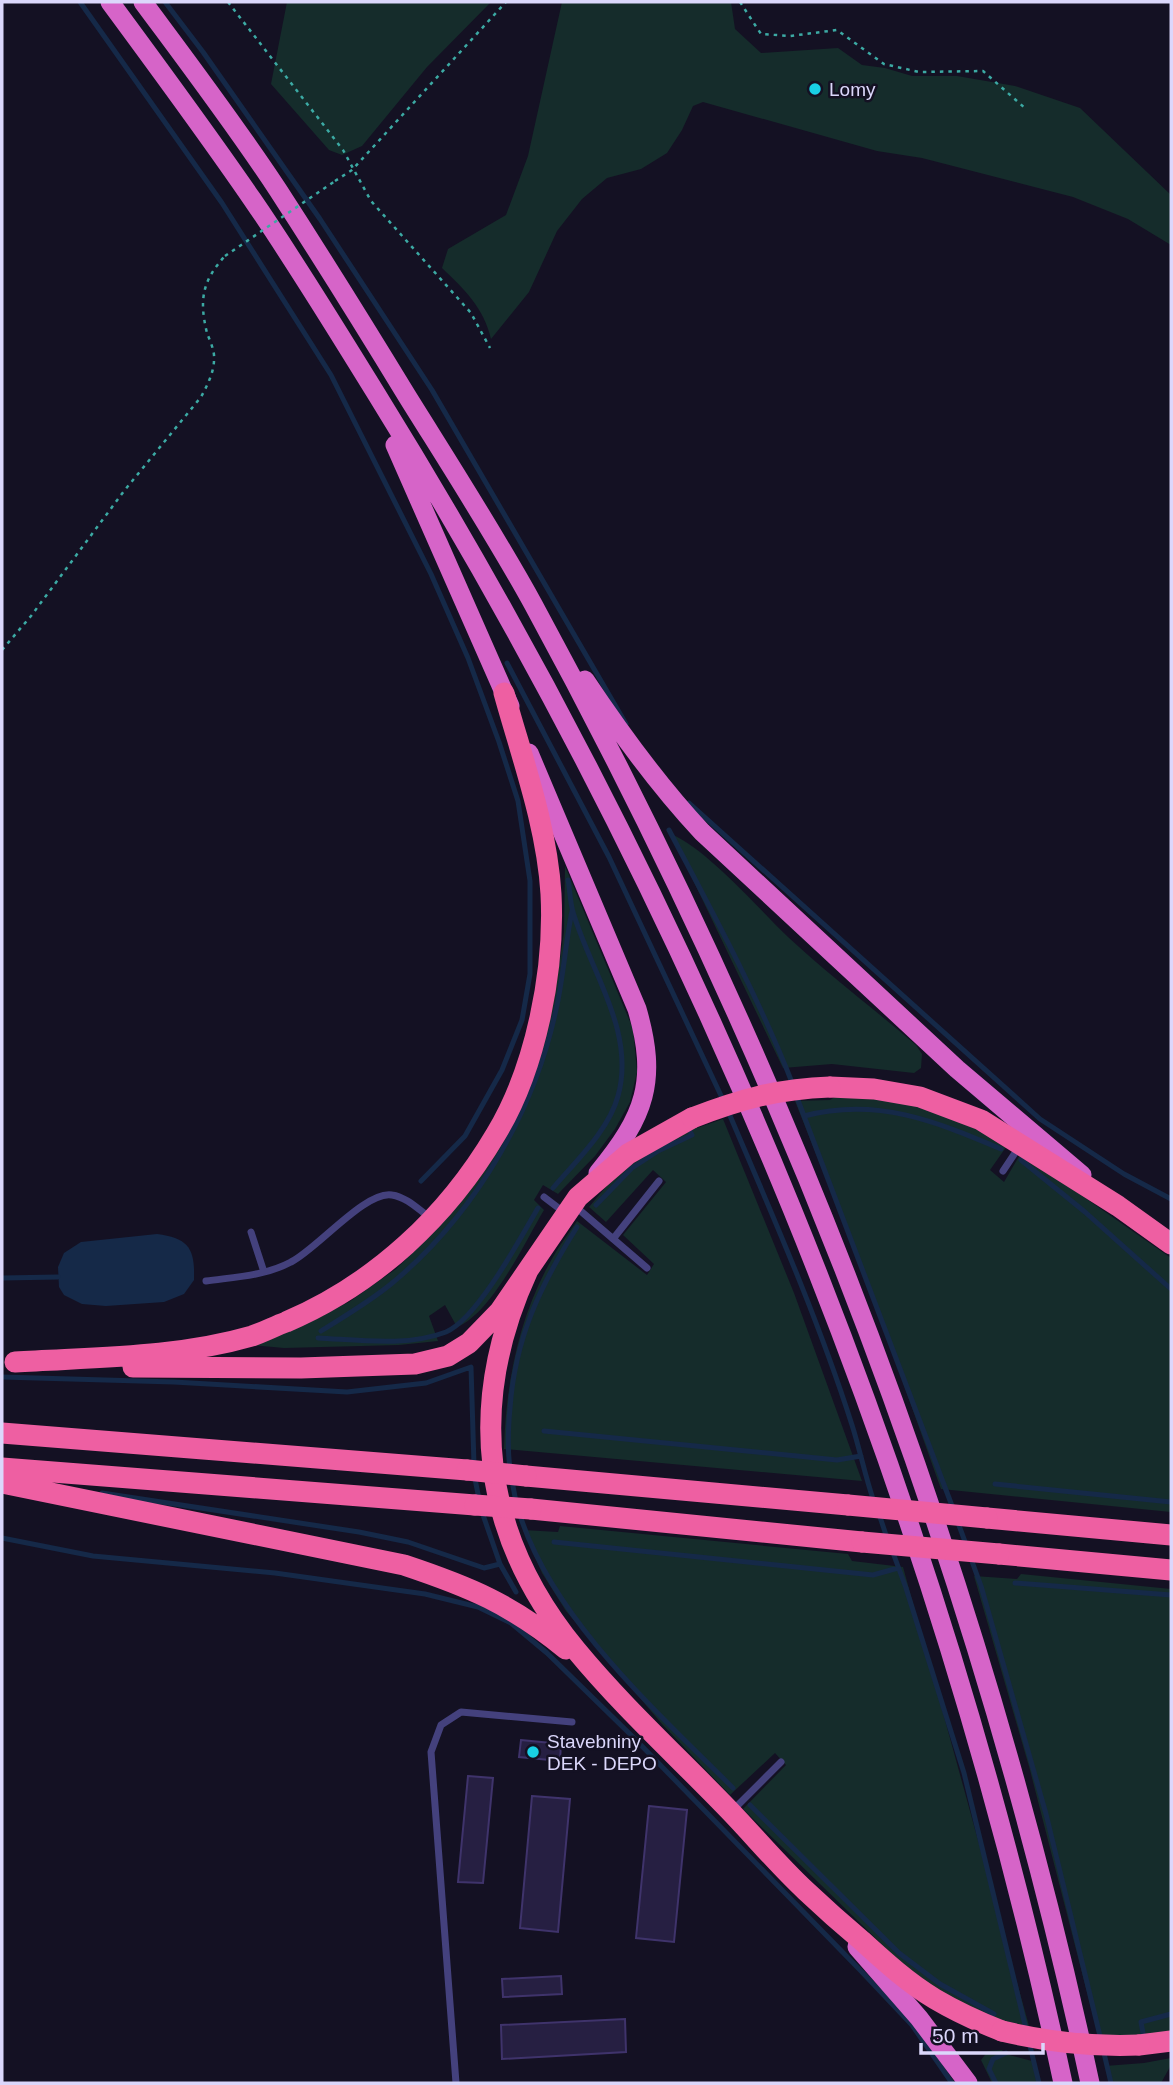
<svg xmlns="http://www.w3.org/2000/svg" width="1173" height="2085" viewBox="0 0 1173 2085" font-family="Helvetica,sans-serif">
	<rect width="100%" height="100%" fill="#141123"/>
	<!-- green -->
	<path fill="#152c2b" d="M287,2H491L427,67L362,146L342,155L329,150L271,84Z
		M562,2H731L735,29L761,53L838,48L862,65L885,68L912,76H957L1015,86L1080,108L1171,195V245L1128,219L1073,197L922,158L877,151L703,102L693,106L682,130L667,153L641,169L607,178L582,199L557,231L529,292L491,339C484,308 464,289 442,268L448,249L506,215L528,156Z
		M671,834C707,849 758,908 788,937C829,975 874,1009 916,1045L922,1054L921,1068L914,1073L832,1064L783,1068Z
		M565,866L633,1029L637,1072L630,1102L615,1129L595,1156L558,1194L543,1185L534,1200L544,1210C525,1242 492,1313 457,1327L445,1305L429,1316L438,1341L399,1345L284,1348L251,1345L297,1328L349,1302L396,1269L440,1226L535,1063L554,1000L564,932Z
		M841,1093L904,1099L1009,1143L990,1170L1004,1182L1021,1153L1171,1258V1512L941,1489L870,1290L795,1101L830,1100Z
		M723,1119L794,1293L862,1481L504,1449C506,1382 519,1315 553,1257C560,1244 569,1233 577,1221L647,1275L654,1264L623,1235L666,1182L653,1170L606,1222L589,1207L610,1182L634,1159L692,1127L697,1128Z
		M560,1526L848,1554L852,1561L903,1567L1029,2026L990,2018L935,1988L899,1961L743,1809L786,1765L775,1753L730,1795L662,1724L566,1611L542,1573L523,1530L558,1532Z
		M1021,1574L1171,1589V2033L1099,2039L1030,1770L974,1576L1017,1579Z
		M1002,2050L1005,2054L1032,2061L1037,2083H992L981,2060L988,2051Z
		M1171,2058V2065L1161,2083H1109L1105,2066L1144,2063Z"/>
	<!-- water -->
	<path fill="#152948" d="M157,1234C189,1238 195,1249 194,1280L184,1294L164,1302L106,1306L82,1304L64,1295L59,1287L58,1267L64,1253L81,1242Z"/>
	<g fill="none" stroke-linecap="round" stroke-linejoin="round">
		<!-- stream -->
		<path stroke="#152948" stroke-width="5" d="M80,2L222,203L331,375L431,574L468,658L499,742L518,801L530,881V974L522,1020L502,1070L465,1136L421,1181
			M165,2L203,52L320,219L432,390L626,724
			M507,663L609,857L724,1102
			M689,803L1040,1119L1124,1174L1171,1199
			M669,830C713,913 759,998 793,1085
			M796,1095L954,1511
			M728,1111C772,1214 818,1318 852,1425C860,1450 865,1476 874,1502
			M804,1116C877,1097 935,1121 1001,1149
			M1021,1160L1085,1212L1171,1289
			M553,1188C575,1162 609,1130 618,1096C636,1031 590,971 573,912C570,902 570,890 568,880
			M596,1205L632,1168L658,1151L692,1135L688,1127
			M2,1278L58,1277
			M321,1331C345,1316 369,1302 391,1284C476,1214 537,1108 558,1000C564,970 566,940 572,911
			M318,1338C359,1340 407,1347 446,1332C477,1319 520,1239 538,1208
			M2,1377L174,1382L347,1392L426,1383L471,1367L474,1465
			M544,1431L837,1460L861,1456
			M510,1468C507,1447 508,1429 510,1408C515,1338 540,1286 577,1227
			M474,1474L479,1499
			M512,1481L516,1502
			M995,1484L1171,1502
			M102,1493L359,1532L408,1542L484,1568L500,1564
			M482,1512L500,1564L516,1592
			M879,1514L887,1538
			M520,1515C552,1618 658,1713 733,1788
			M957,1520L967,1547
			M2,1538L93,1556L275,1573L425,1594L478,1607L511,1623L547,1653L633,1737L860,1970L912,2025L952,2083
			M554,1542L873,1575L898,1568
			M892,1550L906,1588L964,1773L1026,2029
			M970,1556L981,1586L1046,1814L1101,2040
			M1015,1583L1171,1595
			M750,1805L899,1953L940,1984L994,2014
			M1143,2033L1141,2022L1171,2014
			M1029,2042L1039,2083
			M1103,2049L1111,2083
			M996,2083L989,2069L993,2059L1006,2053"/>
	</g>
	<!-- building -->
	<path fill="#261f42" stroke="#3f336b" stroke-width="2" d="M521,1740L561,1744L560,1761L519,1757Z
		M468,1776L493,1778L483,1883L458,1882Z
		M532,1796L570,1799L558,1932L520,1928Z
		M649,1806L687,1810L674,1942L636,1938Z
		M561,1976L562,1994L503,1997L502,1979Z
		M625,2019L626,2052L502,2059L501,2025Z"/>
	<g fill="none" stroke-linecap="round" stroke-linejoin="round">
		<!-- path -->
		<path stroke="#3caaa4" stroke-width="2.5" stroke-dasharray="3.5 5" stroke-linecap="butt" d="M228,2L343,150L371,201L471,313L490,348
			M740,2L761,34L790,36L837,30L884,64L919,72L983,71L1026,109
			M335,181L352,170L506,2
			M2,650L31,616L124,491L201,397C207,386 214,372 214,360C215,351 210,341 207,333C199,300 202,281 225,256"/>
		<!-- service -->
		<path stroke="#44417d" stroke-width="7" d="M1003,1171L1019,1147
			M544,1197L565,1213
			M576,1207L647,1268
			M251,1232L264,1272
			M613,1239L659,1181
			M206,1281C234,1277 265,1276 291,1262C317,1249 366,1190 392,1195C406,1197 418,1209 429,1217
			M732,1811L781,1762
			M456,2083L431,1752L441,1725L461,1712L572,1722"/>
		<!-- trunk -->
		<path stroke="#d664c8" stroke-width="19" d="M110,2C158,67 206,132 252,199C296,263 336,329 377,395C698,913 935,1487 1063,2083
			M143,2C189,64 236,126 278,190C322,258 365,327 407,396C450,465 494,533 533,604C787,1070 978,1564 1090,2083
			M395,445L510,706
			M585,680C621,734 658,785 702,832L957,1069L1082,1175
			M529,753L637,1009C658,1081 645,1116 598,1173
			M857,1947L919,2018L968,2083"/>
		<!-- motorway -->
		<path stroke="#ee5fa2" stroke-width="21" d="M830,1087L874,1089L920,1097L981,1120L1118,1206L1171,1244
			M528,1270C466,1404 481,1535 576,1650C623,1707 678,1757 729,1810C755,1837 779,1866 806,1891C824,1908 842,1924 861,1940C884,1961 908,1983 935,1999C957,2012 979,2022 1002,2031
			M15,1362C94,1357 176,1358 252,1336C264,1332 275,1326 286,1322C375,1284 447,1217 496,1134C536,1068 555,970 551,894C547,826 522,758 504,693
			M133,1367L301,1368L415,1364L448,1356L469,1343L500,1311L578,1197L628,1154L692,1118
			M2,1433L467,1470
			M2,1468L475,1505
			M526,1476L848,1505
			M2,1483L404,1565C470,1587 511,1604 566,1649
			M531,1509L862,1542
			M987,1518L1171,1535
			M999,1554L1171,1570
			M1139,2045L1171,2041"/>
		<!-- path-bridge -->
		<path stroke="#3caaa4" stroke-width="2.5" stroke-dasharray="3.5 5" stroke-linecap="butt" d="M225,256L335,181"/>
		<!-- motorway-bridge -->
		<path stroke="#ee5fa2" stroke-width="21" d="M692,1118C741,1099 777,1089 830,1087
			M467,1470L526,1476
			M475,1505L531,1509
			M848,1505L987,1518
			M862,1542L999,1554
			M1002,2031C1048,2042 1092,2047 1139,2045"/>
	</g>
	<!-- markers -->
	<g fill="#19cfe5" stroke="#141123" stroke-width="2.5">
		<circle cx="815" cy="89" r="7"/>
		<circle cx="533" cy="1752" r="7"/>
	</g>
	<g text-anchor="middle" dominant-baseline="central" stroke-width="5" stroke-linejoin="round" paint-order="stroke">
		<!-- poi labels -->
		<g font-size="19" fill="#dbd7fb" stroke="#141123" text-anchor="start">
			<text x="829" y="89">Lomy</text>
			<text x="547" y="1741">Stavebniny<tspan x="547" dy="22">DEK - DEPO</tspan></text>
		</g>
	</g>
	<!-- border -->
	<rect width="1173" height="2085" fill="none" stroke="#dbd7fb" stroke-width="7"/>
	<!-- scale -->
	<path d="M921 2043v10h122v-10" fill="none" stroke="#dbd7fb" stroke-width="3.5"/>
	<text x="932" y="2043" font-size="21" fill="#dbd7fb" stroke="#141123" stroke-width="5" paint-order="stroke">50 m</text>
</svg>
